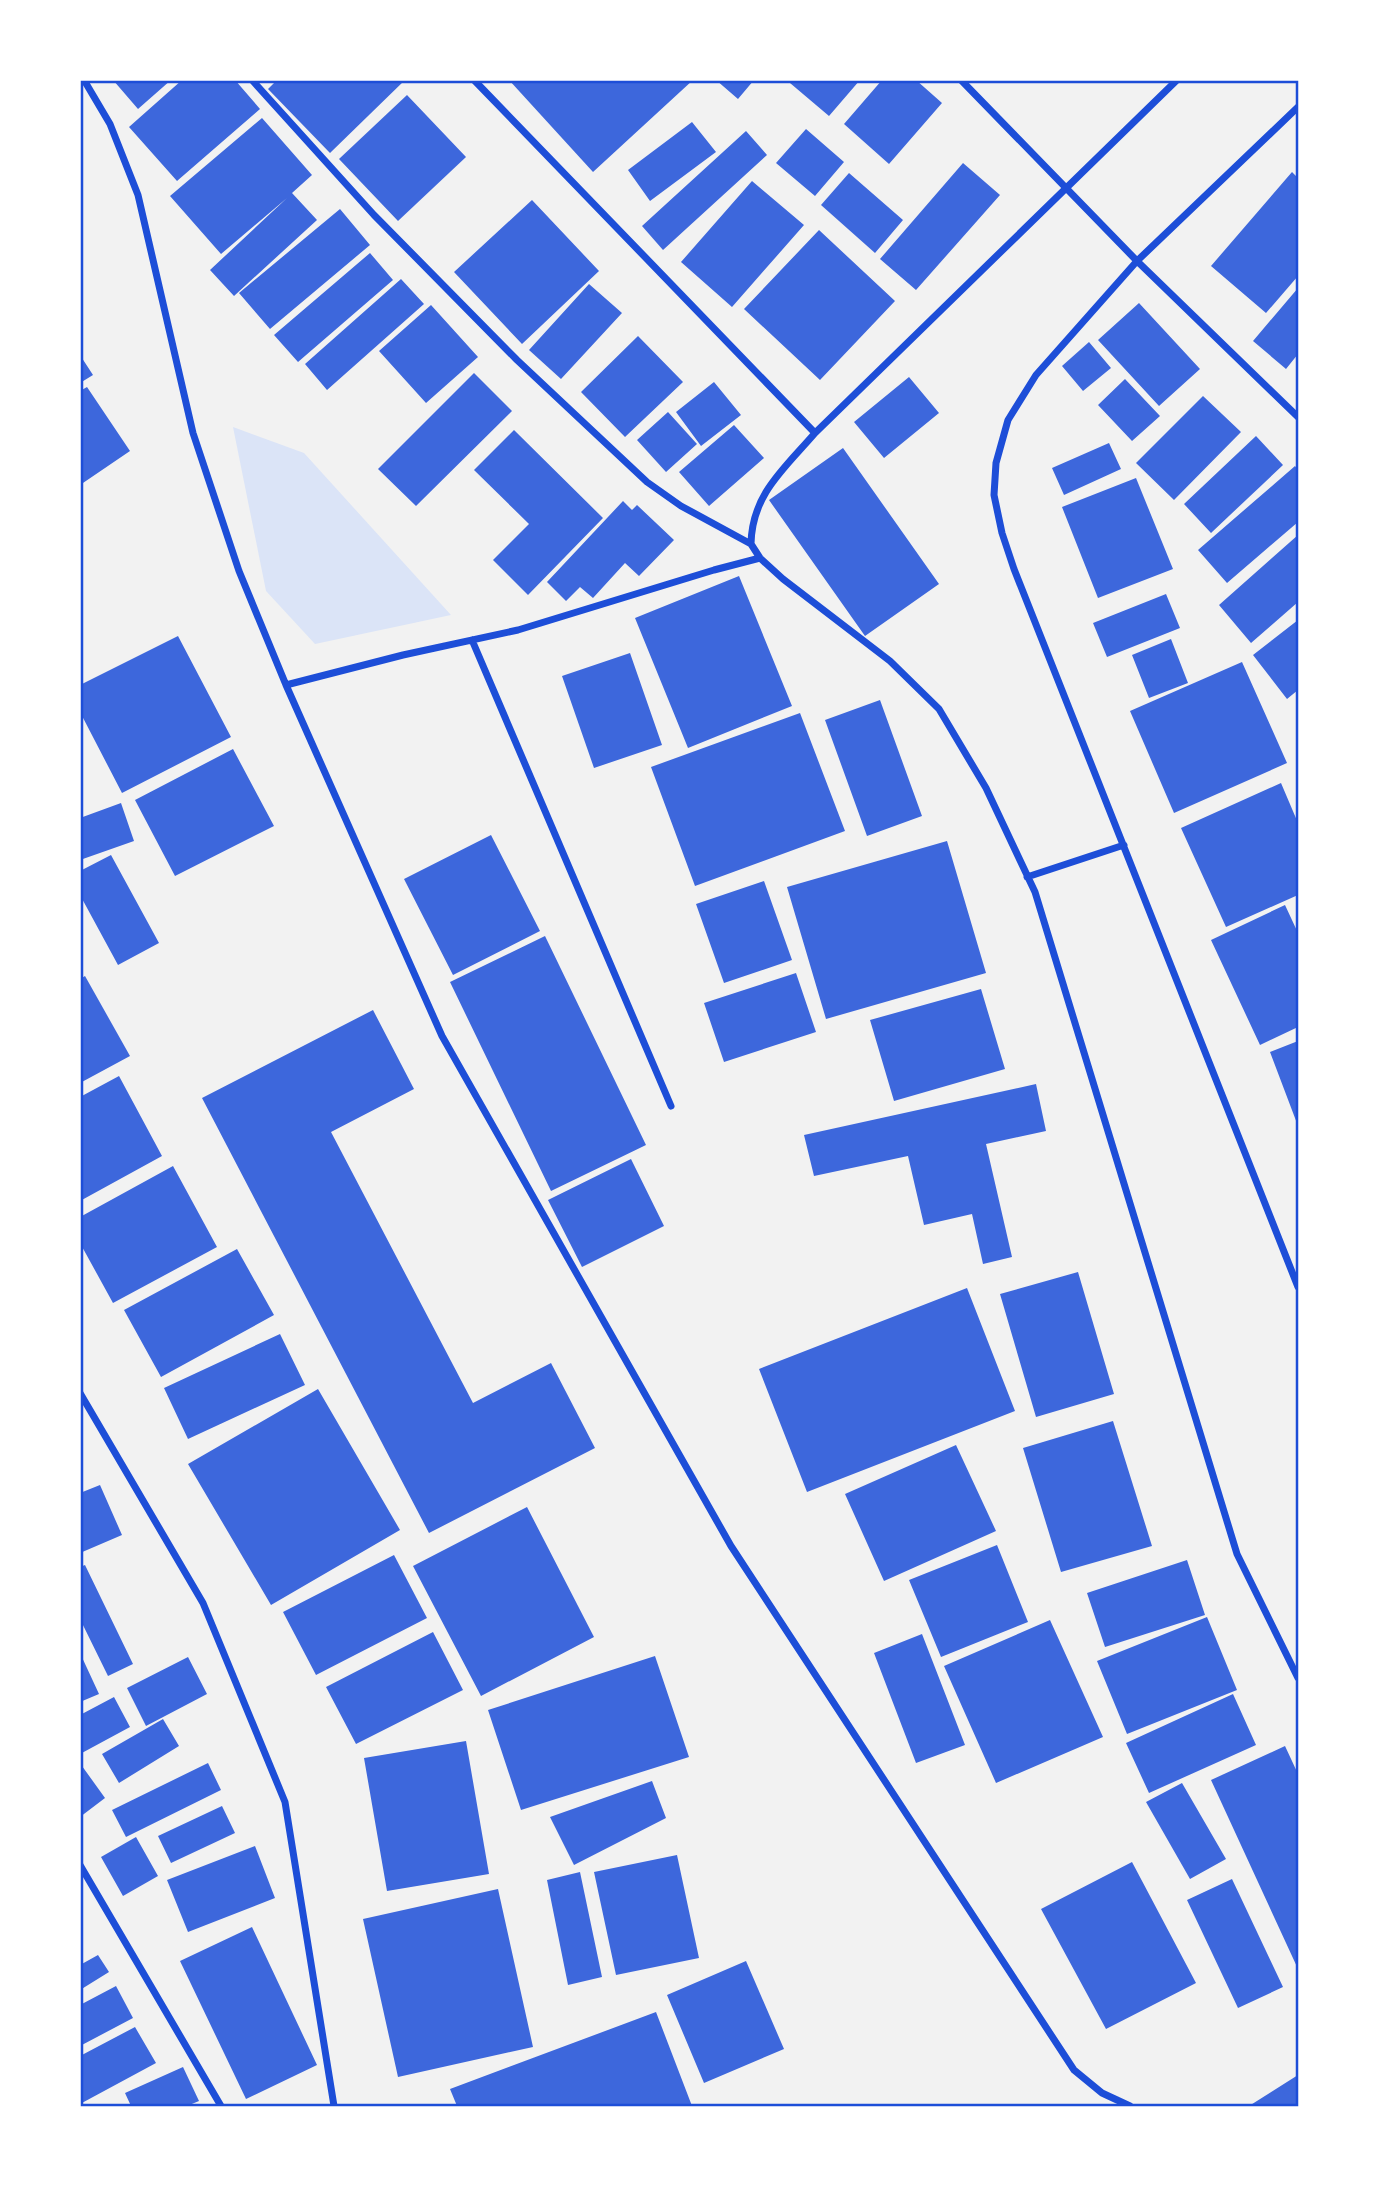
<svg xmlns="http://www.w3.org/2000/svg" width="1379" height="2187" viewBox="0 0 1379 2187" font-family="'Roboto Serif',serif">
	<rect width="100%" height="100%" fill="#f2f2f2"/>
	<!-- green -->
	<path fill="#dbe4f7" d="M233,427L304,453L451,615L315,644L266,591Z"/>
	<!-- building -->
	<path fill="#3d67dc" d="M113,80H171L138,109Z
		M182,80H235L260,109L177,181L129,127Z
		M277,80H405L330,153L268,89Z
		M509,80H693L593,172Z
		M716,80H754L738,99Z
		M792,80H860L829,116L790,83Z
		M882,80H916L942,103L889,164L844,124Z
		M407,95L466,157L398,221L339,159Z
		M262,118L312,175L292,193L317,220L234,296L210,270L287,198L221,254L170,196Z
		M692,122L716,152L650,201L628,170Z
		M806,129L844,162L815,196L776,163Z
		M746,131L767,155L663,250L642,226Z
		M963,163L1000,195L916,290L880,259Z
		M1292,172L1298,178V276L1266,313L1211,266Z
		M849,173L903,220L875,253L821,205Z
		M752,181L804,225L732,307L681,262Z
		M532,200L599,271L522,344L454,272Z
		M340,209L370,245L270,329L239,293Z
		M819,230L895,301L820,380L744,309Z
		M370,253L393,280L298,362L274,335Z
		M401,279L424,304L327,390L305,364Z
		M589,284L622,313L561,379L529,350Z
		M1298,288V354L1286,369L1253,341Z
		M1139,303L1200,369L1159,406L1098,340Z
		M431,305L478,357L426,403L379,351Z
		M638,336L683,382L625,437L581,392Z
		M1089,342L1111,368L1083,391L1062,366Z
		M80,355L93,375L80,383Z
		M474,373L512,411L416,506L378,469Z
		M909,377L939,413L884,458L854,422Z
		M1125,379L1160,416L1132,441L1098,405Z
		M714,382L741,415L701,446L676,412Z
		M87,387L130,451L80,485V391Z
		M1203,396L1241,432L1174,500L1136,463Z
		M668,412L697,444L666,472L637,440Z
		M734,425L764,458L709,506L679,472Z
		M514,430L603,518L528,595L493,560L529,524L474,470Z
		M1256,436L1283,465L1211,533L1184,504Z
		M1109,443L1121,469L1064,495L1052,468Z
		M843,448L939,584L865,636L769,500Z
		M1295,466L1298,470V522L1227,583L1198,550Z
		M1136,478L1173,569L1098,598L1062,507Z
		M623,501L632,510L637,505L674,540L639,576L625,563L593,598L580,587L566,601L547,582Z
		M1298,535V602L1251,643L1219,605Z
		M739,576L792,706L688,748L635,618Z
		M1166,594L1180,628L1107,657L1093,623Z
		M1298,620V690L1287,699L1253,655Z
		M178,636L231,737L122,793L80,712V685Z
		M1171,639L1188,683L1149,698L1132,655Z
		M630,653L662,745L594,768L562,676Z
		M1242,662L1287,763L1174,813L1130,711Z
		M880,700L922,816L867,836L825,720Z
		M800,713L845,831L695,886L651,767Z
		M233,749L274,826L175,876L135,800Z
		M1281,783L1298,823V895L1226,927L1181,828Z
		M121,803L134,841L80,860V818Z
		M491,835L540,931L453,975L404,879Z
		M947,841L986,973L826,1019L787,887Z
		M111,855L159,943L118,965L80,895V871Z
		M764,881L792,960L724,983L696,904Z
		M1285,905L1298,933V1027L1260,1045L1211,940Z
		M545,936L646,1145L551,1191L450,982Z
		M796,973L816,1032L724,1062L704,1003Z
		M85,976L130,1056L80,1083V979Z
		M981,989L1005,1069L894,1101L870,1020Z
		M373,1010L414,1089L331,1132L473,1403L551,1363L595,1448L429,1533L202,1098Z
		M1298,1041V1126L1270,1052Z
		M119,1076L162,1156L80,1201V1097Z
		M1036,1084L1046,1131L986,1144L1012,1257L983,1264L972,1214L924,1225L908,1156L814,1176L804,1135Z
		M631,1159L664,1226L582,1267L548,1200Z
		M173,1166L217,1247L113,1303L80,1243V1217Z
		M237,1249L274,1315L161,1377L124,1310Z
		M1078,1272L1114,1394L1036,1417L1000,1294Z
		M967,1288L1015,1411L807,1492L759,1369Z
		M280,1334L305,1385L188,1439L164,1388Z
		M318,1389L400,1530L271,1605L188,1464Z
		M1113,1421L1152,1546L1061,1572L1023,1448Z
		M956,1445L996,1531L884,1581L845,1494Z
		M100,1485L122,1535L80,1553V1493Z
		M527,1507L594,1637L481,1696L413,1566Z
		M997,1545L1028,1622L941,1657L909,1580Z
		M394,1555L427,1618L316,1675L283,1612Z
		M1187,1560L1205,1615L1105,1647L1087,1593Z
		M85,1565L133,1664L108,1676L80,1619V1567Z
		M1207,1617L1237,1690L1127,1734L1097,1661Z
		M1050,1620L1103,1737L996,1783L944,1666Z
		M433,1632L463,1690L356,1744L326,1687Z
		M922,1634L965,1745L916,1763L874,1653Z
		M80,1653L99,1694L80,1702Z
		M655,1656L689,1757L521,1810L488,1710Z
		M188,1657L207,1694L146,1726L127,1688Z
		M1233,1694L1256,1745L1149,1793L1126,1743Z
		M114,1697L130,1727L80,1754V1715Z
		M163,1719L179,1746L119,1783L102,1754Z
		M466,1741L489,1874L387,1891L364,1758Z
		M1285,1746L1298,1774V1969L1211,1780Z
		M208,1763L221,1790L126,1837L112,1810Z
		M82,1766L105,1798L80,1817V1768Z
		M652,1781L666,1818L574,1865L550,1817Z
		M1182,1783L1226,1859L1190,1879L1146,1802Z
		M222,1806L235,1833L171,1863L158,1836Z
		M136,1837L158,1876L123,1896L101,1857Z
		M255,1846L275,1898L188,1932L167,1880Z
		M677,1855L699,1958L616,1975L594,1872Z
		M1132,1862L1196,1983L1106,2029L1041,1909Z
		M580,1872L602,1977L568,1985L547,1880Z
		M1232,1879L1283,1987L1238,2008L1187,1900Z
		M498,1889L533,2047L398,2077L363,1919Z
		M252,1927L317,2065L246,2099L180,1961Z
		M98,1955L109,1972L80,1990V1965Z
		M746,1961L784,2049L704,2083L667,1995Z
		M116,1986L133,2018L80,2046V2005Z
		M656,2012L692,2106H457L450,2089Z
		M135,2027L156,2063L80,2104V2056Z
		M183,2067L199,2101L187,2106H131L125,2093Z
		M1298,2075V2106H1249Z"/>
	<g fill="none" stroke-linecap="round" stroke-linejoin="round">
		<!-- minor -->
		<path stroke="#1d4ed8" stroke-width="7" d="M84,80L110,124L138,195L193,433L239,571L286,685L442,1036L731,1546L1074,2070L1102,2093L1130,2106
			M252,80L374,215L517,360L647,482L681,506L751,544L760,558L783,579L890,661L939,709L986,788L1035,892L1237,1554L1298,1678
			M474,80L815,433
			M961,80L1137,261L1298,417
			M1298,107L1137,261L1036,375L1008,420L996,463L994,495L1002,533L1014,569L1298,1287
			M751,544C752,494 784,469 815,433L1177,80
			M472,640L671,1106
			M286,685L403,655L518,630L714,570L760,558
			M1027,877L1124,845
			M80,1393L203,1603L285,1802L334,2106
			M80,1865L221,2106"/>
	</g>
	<!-- border -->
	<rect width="1379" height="2187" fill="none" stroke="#ffffff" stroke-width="164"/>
	<rect x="82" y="82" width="1215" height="2023" fill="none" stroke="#1d4ed8" stroke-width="2.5"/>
</svg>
